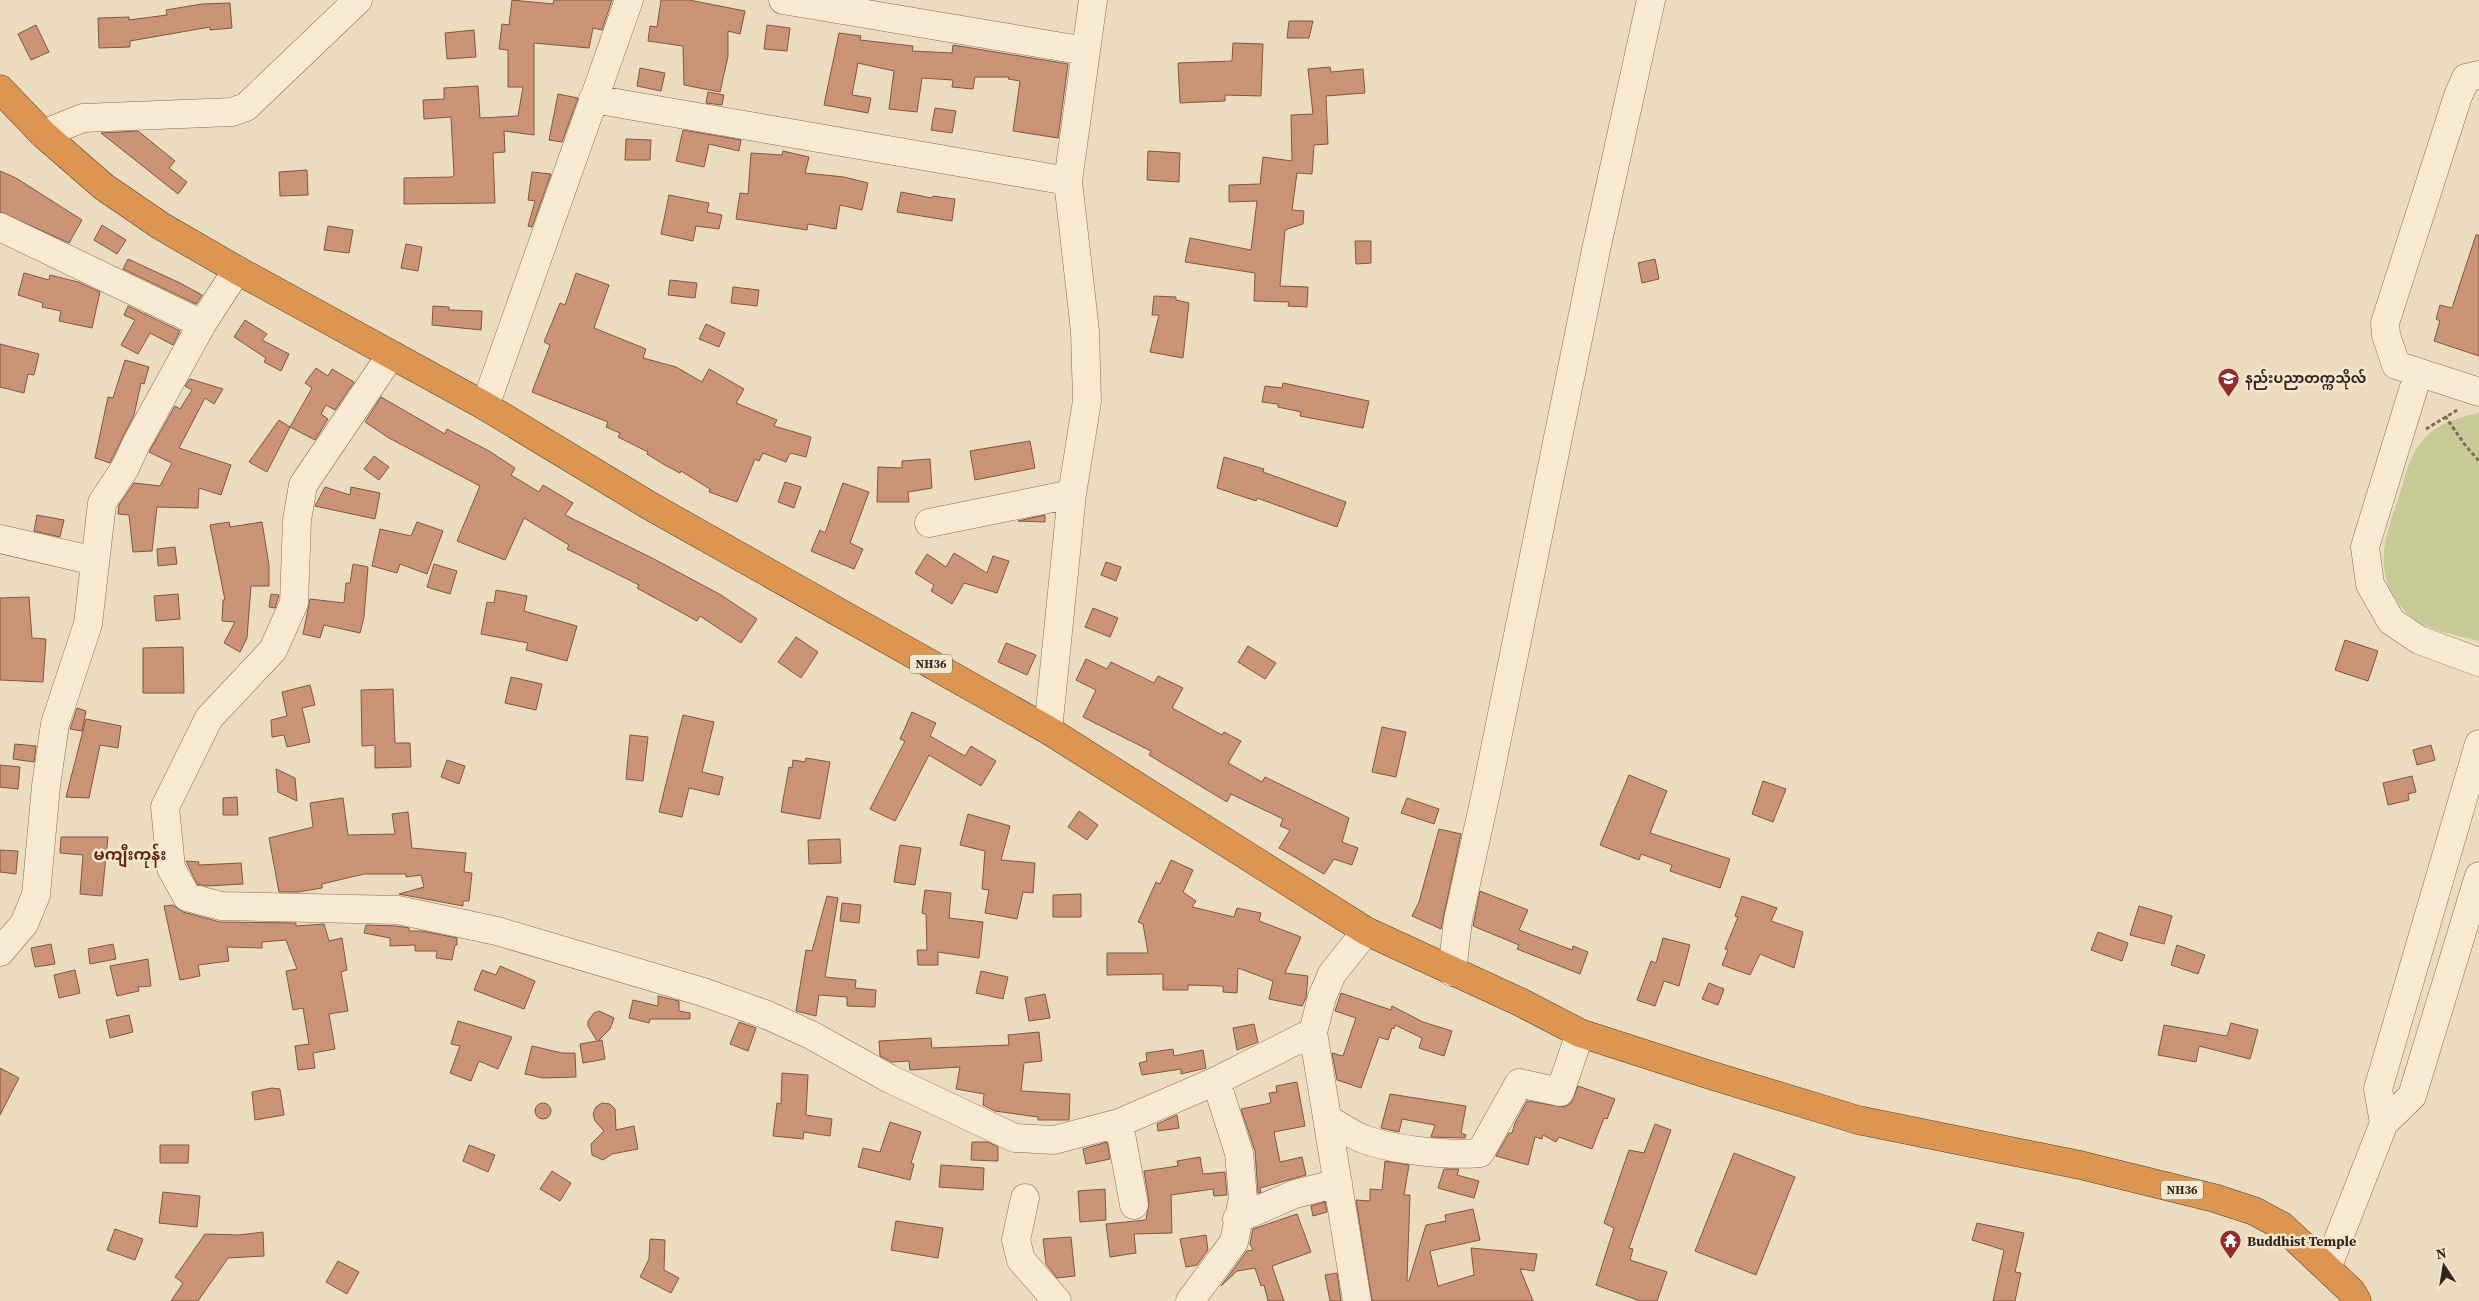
<svg xmlns="http://www.w3.org/2000/svg" width="2479" height="1301" viewBox="0 0 2479 1301" font-family="'Source Serif 4','Noto Sans Myanmar',serif">
	<rect width="100%" height="100%" fill="#ecdcbf"/>
	<!-- green -->
	<path fill="#c7ca94" d="M2479,413V641C2457,635 2425,631 2408,614C2368,574 2386,536 2401,490C2406,473 2410,455 2422,441C2436,424 2458,417 2479,413Z"/>
	<!-- building -->
	<path fill="#ca9376" stroke="#83553f" d="M512,0L553,4L554,0H612L602,30L593,28L589,48L534,43V135L504,131L505,152L493,153L495,203L404,204V178L452,177L454,175L451,117L424,119L423,100L444,99V88L478,86L480,118L518,116L523,87H508V50L499,49L502,24L509,25Z
		M661,0H689L745,11L740,34L728,31V56L720,92L684,85L683,46L648,41L650,26L657,27Z
		M230,3L232,28L210,30V27L130,41V47L99,48L98,18L129,17V20L167,15L166,10L202,4Z
		M1289,21H1313L1309,38H1287Z
		M36,25L49,52L31,60L18,34Z
		M767,25L790,28L787,51L764,49Z
		M474,30L476,57L447,59L445,33Z
		M839,33L861,36L860,40L913,46L912,51L952,53L953,45L1068,64L1058,138L1013,131L1020,81L1008,79L1009,77H975L973,89L952,87L953,80L922,78L917,112L889,109L894,71L858,63L852,95L871,98L868,113L824,105Z
		M1233,43L1263,44L1261,96L1225,95V101L1180,103L1178,63L1232,61Z
		M1330,67L1331,72L1363,69L1365,93L1326,96L1328,144L1314,145L1312,174L1297,173L1292,210L1304,211L1303,224L1285,230L1280,286L1308,287L1307,307L1288,306L1289,302L1254,301L1255,273L1185,262L1190,238L1251,250L1257,201L1229,202V185L1260,184L1263,157L1292,161L1291,115L1313,114L1308,69Z
		M640,68L665,73L661,91L637,86Z
		M708,92L724,95L722,105L706,103Z
		M558,94L578,98L562,142L549,140Z
		M935,108L956,111L952,133L931,130Z
		M683,130L741,140L739,151L709,144L704,167L676,161Z
		M138,131L175,161L169,168L187,182L178,194L101,133Z
		M626,139L651,140L650,160H625Z
		M783,151L809,157L805,173L844,177L868,183L862,210L840,205L836,229L808,224L807,230L736,219L740,193L748,194L751,153L782,155Z
		M1148,151L1180,153L1179,182L1147,180Z
		M307,170L308,195L280,196L279,172Z
		M0,171L16,178L82,220L69,243L0,212Z
		M532,172L551,174L532,227L528,226L535,201L528,200Z
		M901,192L932,198L933,196L955,199L952,221L897,212Z
		M669,195L709,203L707,212L722,215L719,229L696,226L693,241L661,234Z
		M102,225L126,240L117,254L94,240Z
		M328,226L353,230L349,253L324,250Z
		M2476,235H2479V356L2434,341L2440,321L2436,319L2440,305L2452,308Z
		M1355,241H1371V263L1356,264Z
		M406,244L422,247L418,271L401,268Z
		M128,259L180,283L202,295L196,304L123,269Z
		M1655,259L1659,279L1642,283L1638,263Z
		M24,273L49,280L50,275L78,282L100,292L92,328L59,321L61,311L42,307L43,303L18,295Z
		M576,273L609,285L594,328L646,349L643,358L676,367L702,382L709,369L744,389L736,403L777,420L774,426L811,437L806,457L790,453L786,462L763,453L759,461L755,459L737,502L709,492L710,489L681,471L680,473L663,464L647,454L648,452L618,437L620,433L606,427L608,422L532,392L550,345L544,342L560,303L565,305Z
		M670,280L697,283L695,298L668,295Z
		M733,287L759,290L757,306L731,303Z
		M1154,296L1176,297V300L1189,303L1183,358L1150,352L1159,315H1152Z
		M128,306L180,331L173,345L150,333L138,354L121,345L135,320L124,315Z
		M433,306L449,307V310L482,311L481,330L432,325Z
		M245,320L267,334L262,340L289,354L281,371L264,362L266,358L234,337Z
		M706,324L725,333L719,347L699,339Z
		M0,344L39,354L34,375L28,374L24,393L0,387Z
		M125,360L149,367L144,384L141,383L134,415L110,463L95,458L108,397L113,398Z
		M316,368L328,376L332,369L354,382L335,410L326,405L321,414L328,419L315,440L290,427L312,388L305,383Z
		M190,379L223,389L214,404L205,398L179,448L231,465L221,495L199,488L198,508L157,507L152,551L133,552L129,515L118,514L119,505L134,483L160,486L172,463L149,452L175,406L180,409L192,390L185,386Z
		M1283,383L1369,401L1363,428L1300,416L1301,412L1278,407V404L1262,402L1265,386L1282,388Z
		M381,397L445,434L447,429L489,451L515,468L511,475L539,492L543,485L573,503L565,515L654,559L721,595L757,619L741,643L700,616L697,621L637,588L639,585L567,549L569,545L524,518L505,560L457,541L480,486L389,438L365,422Z
		M279,420L290,427L267,472L249,462Z
		M1030,441L1035,468L975,480L970,451Z
		M374,456L389,467L379,480L364,469Z
		M1224,457L1264,469L1263,472L1346,502L1337,527L1257,498L1256,501L1217,488Z
		M930,459L932,488L908,492L909,502H877L878,467L902,468V461Z
		M785,482L801,487L794,508L778,502Z
		M843,483L869,492L850,543L863,549L854,569L811,551L820,530L825,533Z
		M325,487L350,495L351,487L380,493L375,519L315,506Z
		M37,515L64,520L60,537L34,531Z
		M1045,515V522L1018,521Z
		M229,522L230,527L262,522L269,565V586H251L247,638L240,652L224,643L235,622L222,621L223,600H225L210,525Z
		M417,522L443,531L427,574L400,564L397,573L372,566L380,529L411,536Z
		M175,547L177,564L158,566L157,549Z
		M954,553L987,573L993,556L1009,561L997,593L964,583L952,604L931,591L934,585L915,573L927,554L946,567Z
		M1106,562L1121,567L1116,581L1101,575Z
		M353,564L368,567L364,617L360,633L324,625L320,638L303,634L310,599L344,603L346,583H350Z
		M434,564L457,571L450,594L427,587Z
		M496,590L527,596L524,611L577,626L567,661L526,650L528,643L481,634L487,602L494,603Z
		M178,594L180,619L156,621L154,596Z
		M271,594L279,595L275,608L269,607Z
		M29,597L32,638L46,639L43,682L0,680V598Z
		M1093,608L1118,618L1110,637L1085,627Z
		M796,637L818,652L801,678L778,662Z
		M2345,640L2378,651L2368,681L2335,670Z
		M1006,643L1036,655L1027,675L998,662Z
		M1248,646L1276,663L1265,679L1238,662Z
		M183,647L184,693H143V648Z
		M1086,659L1107,669L1111,662L1154,683L1158,676L1183,688L1172,708L1222,735L1224,732L1241,741L1228,763L1262,782L1265,777L1349,818L1342,842L1358,848L1352,865L1334,859L1324,874L1279,848L1290,830L1280,826L1283,819L1231,794L1227,802L1149,755L1151,751L1083,717L1096,690L1076,680Z
		M511,677L542,684L536,710L505,703Z
		M310,685L315,705L302,708L310,742L287,747L284,735L272,737L271,720L287,716L282,692Z
		M393,689L395,743H410L411,767L375,768V745L362,746L361,690Z
		M77,708L86,711L82,731L70,729Z
		M912,712L936,723L930,736L965,756L971,746L996,761L981,786L929,755L895,821L870,809L905,741L900,739Z
		M683,715L714,722L702,772L723,777L719,795L689,788L682,817L659,812Z
		M86,719L121,726L118,748L100,745L89,798L66,797Z
		M1382,727L1406,732L1396,777L1372,772Z
		M630,735L648,737L643,781L626,779Z
		M15,744L36,746L34,762L13,759Z
		M2431,745L2435,760L2417,765L2413,750Z
		M806,758L830,762L820,819L781,812L789,767L792,768L793,760L805,762Z
		M447,760L465,766L459,784L441,777Z
		M0,765L20,767L18,789L0,787Z
		M276,769L295,778L297,801L278,792Z
		M1629,775L1667,791L1650,833L1730,859L1720,888L1670,871L1672,865L1641,854L1639,860L1600,845Z
		M2412,776L2416,792L2408,794L2409,800L2388,805L2383,783Z
		M1763,781L1786,789L1773,822L1752,814Z
		M237,797L238,815H223V798Z
		M343,798L348,835L395,834L392,814L408,812L412,848L466,853L464,872L472,873L469,901H463V906L399,894L424,887L421,875L406,877V874H364L322,884V888L298,892H279L269,838L313,827L310,803Z
		M1407,798L1439,809L1434,824L1401,813Z
		M1079,811L1098,825L1087,840L1068,827Z
		M968,814L1010,826L1001,860L1035,863L1033,893L1023,892L1017,919L985,913L989,890L982,889L985,851L960,845Z
		M1439,829L1461,834L1441,929L1412,916L1419,902Z
		M61,837H108L102,896L80,894L83,855L60,853Z
		M840,839L841,863L809,864L808,840Z
		M900,845L921,848L915,885L894,882Z
		M0,850L18,851L16,874L0,872Z
		M1171,860L1193,870L1183,892L1196,901L1192,907L1234,917L1237,908L1261,913L1259,921L1301,937L1285,973L1308,976L1306,998L1302,1006L1269,999L1273,981L1238,968L1237,993L1223,992V986L1188,985V990H1163V974L1107,975V953H1148L1143,924L1138,922L1156,882L1160,884Z
		M186,861L199,862L198,865L241,863L243,884L207,886L197,884Z
		M925,890L951,893L949,918L983,922L979,958L938,952V965H918L917,950H927L926,914L922,913Z
		M1480,891L1528,910L1519,930L1572,950L1573,946L1588,952L1580,974L1517,949L1519,945L1473,926Z
		M1081,894V917H1053V895Z
		M827,896L838,898L825,977L856,980L855,988L876,990L875,1007L847,1006V997L819,995L816,1016L796,1011L806,950L812,951Z
		M1742,896L1777,908L1771,921L1803,932L1794,968L1760,954L1750,975L1722,965L1728,950L1725,949L1738,917L1735,916Z
		M842,903L861,905L859,923L840,921Z
		M173,905L183,912L220,922L296,923V926L324,924L329,941L342,938L347,970L341,972L348,1011L329,1014L335,1049L313,1053L315,1068L298,1070L295,1046L309,1044L303,1008L293,1010L286,971L297,969L286,940L262,942V948L227,947L229,961L198,965L200,976L180,980L164,906Z
		M2139,906L2172,916L2164,944L2130,935Z
		M366,925L396,926L409,928V931H422L457,938V945H455L452,960L436,958L437,951H415V945L390,946V938L364,933Z
		M2098,932L2128,943L2122,961L2091,950Z
		M1663,938L1690,945L1679,986L1664,981L1655,1006L1637,1000L1651,961L1656,963Z
		M51,944L55,964L35,967L31,948Z
		M113,944L116,959L90,964L88,949Z
		M2177,945L2205,955L2198,974L2171,965Z
		M148,959L151,986L138,987L139,991L117,996L110,966Z
		M500,966L535,981L524,1009L474,990L482,970L496,975Z
		M75,970L80,993L59,998L54,975Z
		M981,971L1008,977L1003,999L976,993Z
		M1709,983L1724,989L1718,1005L1702,999Z
		M1341,993L1391,1010L1392,1006L1423,1022L1452,1031L1444,1056L1419,1048L1422,1038L1395,1025L1394,1029L1392,1028L1388,1040L1379,1037L1361,1088L1337,1080L1332,1053L1343,1056L1356,1018L1335,1011Z
		M1045,994L1050,1018L1029,1021L1025,998Z
		M658,996L679,1001V1011L690,1013V1019H650L649,1023L629,1018L633,1000L658,1006Z
		M599,1011L614,1018L610,1029L598,1041L602,1040L605,1059L583,1063L580,1044L597,1041L588,1026V1021L594,1013Z
		M129,1015L133,1032L110,1038L106,1020Z
		M458,1021L512,1037L498,1069L479,1061L471,1081L450,1073L460,1046L451,1044Z
		M739,1022L756,1028L748,1051L730,1044Z
		M2231,1023L2258,1030L2250,1059L2199,1046L2196,1062L2158,1055L2164,1025L2227,1036Z
		M1254,1024L1258,1042L1237,1050L1233,1028Z
		M1039,1032L1042,1061L1024,1063L1021,1091L1070,1094L1069,1120H1038V1117L995,1111L983,1105L984,1094L956,1089L960,1067L910,1070L909,1061L892,1062L880,1056L879,1041L931,1038L932,1048L1009,1045L1008,1035Z
		M532,1046L562,1053H575L576,1077L543,1078L525,1074Z
		M1173,1049L1174,1056L1203,1050L1206,1068L1181,1074V1069L1142,1075L1139,1063L1147,1061L1146,1053Z
		M0,1068L19,1078L0,1115Z
		M782,1073L808,1075L806,1115L832,1119L830,1136L804,1132L803,1139L773,1136L777,1103L781,1104Z
		M1297,1082L1305,1126L1274,1132L1280,1162L1302,1157L1306,1175L1260,1188L1261,1192L1258,1193L1255,1151L1241,1109L1271,1103L1269,1093L1277,1092L1276,1086Z
		M1578,1086L1615,1099L1607,1119L1604,1118L1592,1149L1559,1137L1556,1142L1543,1135L1542,1139L1535,1137L1528,1165L1496,1156L1509,1133H1512L1515,1123L1527,1101L1565,1107L1571,1103Z
		M272,1088L280,1089L284,1115L255,1120L252,1092Z
		M1390,1094L1466,1106L1461,1133L1466,1135L1465,1138L1431,1137L1435,1125L1402,1119L1399,1132L1381,1128Z
		M535 1111a8 8 0 1 1 16 0a8 8 0 1 1-16 0Z
		M602,1103L610,1104L615,1109L616,1130L634,1126L638,1149L612,1154L603,1160L592,1155L591,1144L604,1131L595,1121L593,1114L596,1107Z
		M1177,1115L1179,1128L1158,1131L1157,1124Z
		M890,1122L921,1132L911,1163L914,1164L910,1180L858,1167L863,1148L880,1152Z
		M1655,1124L1671,1130L1629,1248L1633,1249L1630,1260L1667,1272L1657,1301H1640L1596,1285L1614,1228L1604,1223L1629,1150L1644,1153Z
		M972,1142H988L998,1147V1161L971,1160Z
		M1107,1142L1110,1159L1086,1164L1083,1149Z
		M160,1145H189L188,1163H160Z
		M469,1145L495,1155L488,1172L463,1161Z
		M1734,1153L1795,1177L1756,1275L1695,1251Z
		M1200,1157L1203,1174L1225,1172L1227,1195L1214,1196L1213,1189L1171,1195L1172,1233L1134,1234L1136,1253L1110,1257L1106,1224L1146,1220L1149,1202L1144,1171L1178,1166L1177,1161Z
		M1385,1161L1409,1165L1404,1195H1410L1407,1281H1409L1426,1225L1446,1221L1445,1215L1473,1209L1480,1240L1430,1251L1438,1286L1474,1275L1471,1248L1537,1254L1534,1271L1520,1269L1533,1301H1372L1356,1200L1370,1201V1189L1382,1190Z
		M941,1165L984,1168L983,1190L939,1187Z
		M1444,1169H1459L1457,1175L1479,1181L1474,1198L1438,1188Z
		M552,1171L571,1183L560,1201L540,1189Z
		M1105,1189L1106,1220L1080,1222L1078,1191Z
		M163,1192L200,1196L197,1227L159,1223Z
		M1325,1202L1327,1212L1313,1216L1311,1206Z
		M1297,1214L1311,1252L1272,1266L1284,1301H1268L1264,1285L1261,1286L1255,1268L1237,1271L1221,1286L1247,1251L1253,1250L1250,1244L1253,1229Z
		M896,1221L943,1228L938,1258L891,1250Z
		M1977,1223L2024,1233L2015,1272L2021,1273L2015,1301H1993L2004,1250L1972,1240Z
		M115,1229L143,1239L135,1260L107,1250Z
		M263,1232L264,1256L228,1258L198,1301H171L183,1283L175,1277L205,1234L239,1235Z
		M1206,1235L1208,1250L1197,1265L1186,1267L1180,1239Z
		M1071,1237L1075,1276L1057,1278L1046,1264L1043,1239Z
		M650,1239L665,1240L664,1270L679,1278L671,1293L640,1277L649,1259Z
		M338,1261L359,1272L347,1294L326,1282Z
		M1337,1273L1341,1301H1330L1325,1275Z"/>
	<g fill="none" stroke-linecap="round" stroke-linejoin="round">
		<defs>
			<path id="minor" d="M783,0L1086,51
				M2479,75L2466,78L2458,96L2385,323L2386,335L2396,365L2479,392
				M593,99L1068,181
				M43,134L83,118L232,112L246,107L358,0
				M0,227L202,324
				M391,355L303,485L297,520L294,603L273,650L209,718L165,807L171,868L187,897L221,906L398,910L497,931L703,992L767,1015L811,1035L890,1079L1015,1138L1054,1140L1119,1123L1216,1081L1313,1032
				M2418,374L2365,547L2370,584L2391,621L2419,640L2479,662
				M485,406L629,0
				M929,523L1072,494
				M0,539L95,561
				M1048,730L1072,494L1087,401L1085,331L1068,181L1093,0
				M0,952L24,924L36,895L46,786L55,724L88,624L102,503L125,468L136,444L202,324L237,270
				M1452,972L1458,920L1486,793L1596,250L1651,0
				M1329,1120C1340,1126 1351,1134 1363,1139C1393,1150 1448,1156 1480,1153L1519,1083L1560,1092L1580,1033
				M1119,1123L1134,1205
				M2384,1123L2378,1089L2479,744
				M1025,1198L1016,1240L1021,1260L1057,1301
				M1237,1219L1295,1194L1338,1183
				M2327,1268L2384,1123L2412,1096L2479,876
				M1190,1301L1234,1242L1243,1198L1239,1153L1216,1081
				M1357,1301L1313,1032L1322,997L1332,974L1366,931"/>
			<path id="highway" d="M0,89L43,134L104,187L161,226L237,270L485,406L650,506L1048,730L1366,931L1520,1002L1580,1033L1710,1075L1858,1120L2080,1165L2214,1198L2254,1211L2282,1226L2351,1291L2357,1301"/>
		</defs>
		<!-- minor casing -->
		<use href="#minor" stroke="#846d58" stroke-width="29"/>
		<!-- highway casing -->
		<use href="#highway" stroke="#523c2c" stroke-width="29"/>
		<!-- path -->
		<path stroke="#846d58" stroke-width="3" stroke-dasharray="4 2.5" stroke-linecap="butt" d="M2445,416L2465,445L2479,461
			M2426,429L2459,409"/>
		<!-- minor -->
		<use href="#minor" stroke="#f8ead2" stroke-width="28"/>
		<!-- highway -->
		<use href="#highway" stroke="#db9550" stroke-width="28"/>
	</g>
	<!-- icons -->
	<defs>
		<symbol id="university-pin" viewBox="-11 -11 22 30"><path d="M0 17L-7.5 6A9.5 9.5 0 1 1 7.5 6Z" fill="#922a31" stroke="#f4e7ce"/><path d="M0-5L7-2L0 1L-7-2ZM-4 1L0 2.5L4 1V4Q0 6-4 4Z" fill="#fff"/></symbol>
		<symbol id="temple-pin" viewBox="-11 -11 22 30"><path d="M0 17L-7.5 6A9.5 9.5 0 1 1 7.5 6Z" fill="#922a31" stroke="#f4e7ce"/><path d="M0-6L5-2H3V0L6.5 2.5H4V6H1.5V3h-3V6H-4V2.5H-6.5L-3 0V-2H-5Z" fill="#fff"/></symbol>
	</defs>
	<g fill-rule="evenodd">
		<use href="#university-pin" x="2216" y="366" width="25" height="34"/>
		<use href="#temple-pin" x="2218" y="1228" width="25" height="34"/>
	</g>
	<g text-anchor="middle" dominant-baseline="central" stroke-width="5" stroke-linejoin="round" paint-order="stroke">
		<!-- shield labels -->
		<g fill="#f4e7ce" stroke="#6e6051" stroke-width="1">
			<rect x="910" y="654.5" width="42" height="19" rx="4"/>
			<rect x="2161" y="1180.5" width="42" height="19" rx="4"/>
		</g>
		<g font-size="12" font-weight="bold" fill="#34261c">
			<text x="931" y="664">NH36</text>
			<text x="2182" y="1190">NH36</text>
		</g>
		<!-- poi labels -->
		<g font-size="14" font-weight="bold" fill="#34261c" stroke="#f4e7ce" text-anchor="start">
			<text x="2245" y="378">နည်းပညာတက္ကသိုလ်</text>
			<text x="2247" y="1241">Buddhist Temple</text>
		</g>
		<!-- quarter labels -->
		<g font-size="16" font-weight="bold" fill="#60271d" stroke="#f4e7ce">
			<text x="130" y="854">မကျီးကုန်း</text>
		</g>
	</g>
	<!-- north arrow -->
	<g transform="translate(2444 1266) rotate(348)" stroke="#f4e7ce" stroke-width="4" paint-order="stroke">
	<path d="M0-4L9 19L0 12L-9 19Z" fill="#34261c"/>
	<text y="-8" font-size="14" font-weight="bold" text-anchor="middle" fill="#34261c">N</text>
	</g>
</svg>
